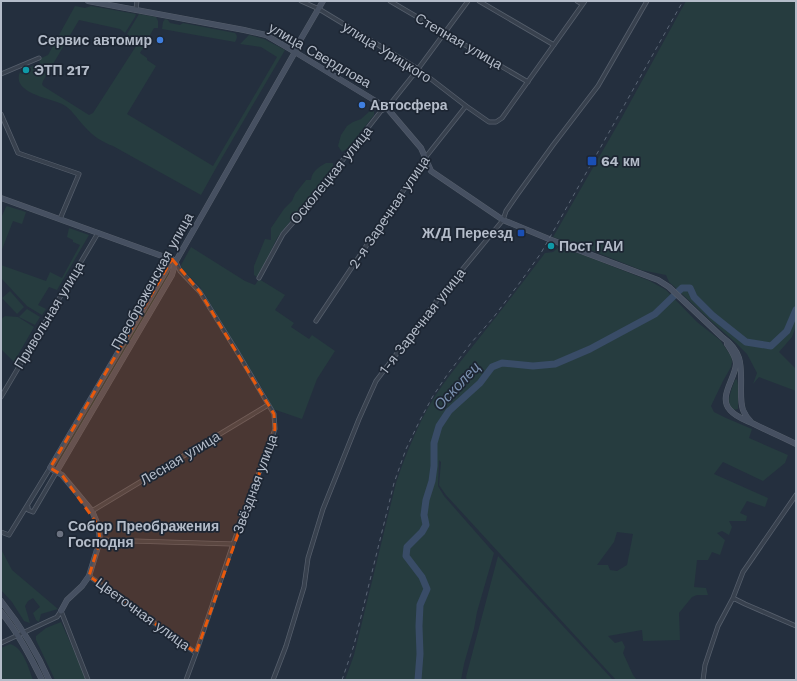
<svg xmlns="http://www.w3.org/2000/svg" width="797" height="681" viewBox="0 0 797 681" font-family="'Work Sans',sans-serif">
	<rect width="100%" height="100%" fill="#242f3e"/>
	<!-- green -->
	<path fill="#263c3f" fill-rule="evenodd" d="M686,1H796V304L795,305L796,306V326L792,337L779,352L796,369V391L759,377L753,384L757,373L747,354L735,342L713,323L681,293L683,289H690L693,297L702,305L711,316L745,343L772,348L783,330L771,345L747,340L713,313L696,295L691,286H681L677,289L669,282L666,275L641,270L583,247L553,237L621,119Z
		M75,6L85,8L91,6L136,14L135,17L125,33L120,29L79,20L43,81L42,84L43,86L89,115L93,113L138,43L127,34L139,14L156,17L158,21V28H154L140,53L147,58V60L156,66L127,114L213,166L277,57L261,47L240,44L249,35L264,39L285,50L216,168L201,195L113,146C102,142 93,136 85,127C77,119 72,109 62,104C50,98 11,93 20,72L22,74L31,70L30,67L40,63L39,59L48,55Z
		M165,19L168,20L170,23L180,25L183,23L235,33C238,36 237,39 235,42L162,29L163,22Z
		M371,110L374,111V115L348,148L342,152L338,146L341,135L347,126L353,122L361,119Z
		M326,163H333V167L277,238L258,278L254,275V266L265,239L271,240V228L284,209L292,201L295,194L306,180H311C312,171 319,167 326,163Z
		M7,206L26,212L22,224L13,221L1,252V218L6,207Z
		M69,228L89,235L57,290L49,287L38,305L46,309L42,315L27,306L1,278V265L46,281L50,272L62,278L80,245L73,242V240L67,237Z
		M191,247L245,281L255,285L259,279L285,295L275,310L294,323L291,327L309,339L312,335L335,351L317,379L302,419L273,409L266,395L200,287L182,269L181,265Z
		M559,247L586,256L650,281L666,290L697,322L720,340L731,356L732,362L731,367L723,381L711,406L714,412L726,418L752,429L749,438L788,455L785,463L763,481L723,462L714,474L768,498L765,507L747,501L740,513L747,516L746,521H729L732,527L729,535L722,531L717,533L725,540L720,555L712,552L708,560H697L694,587L706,588L708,595H697L692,597L679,613L680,640L643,641L642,630L608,636L615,643L622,641L625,647L623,653L633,675L637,680H616L446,495L439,485L441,462L439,460L438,486L444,496L494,553L477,612L474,629L464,664L461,680H419L421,667V605L428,588C423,575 417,567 407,556L408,548L423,533L428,525L427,513L428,500L434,481L437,459H432L430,480L424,500L423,516L424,525L420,531L409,541L405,548V556L414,567L421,578L425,592L419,605L418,628L419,671L417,680H345L354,655L396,483C403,461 412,440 422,419C438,387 462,360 484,332C505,306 525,279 545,253L553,252ZM617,532L633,534L627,565L617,571L610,570L608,565H597L614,542Z
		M170,269L172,271L58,465L56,464Z
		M10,291L24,307L17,314L2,298Z
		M27,309L40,317L35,325L19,317Z
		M5,316L18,317L34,327L14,362L1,349V319Z
		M737,379L738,385V409C721,414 733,385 735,380Z
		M1,549L12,570L58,609L41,614L39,622L36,620L33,613L40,607L33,598L28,601L25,606L30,623L24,621L12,602L1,590Z
		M498,556L613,680H467L466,677Z
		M61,622L87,680H55L36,640V636L46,628Z
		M10,644C23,647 29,669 33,680H1V648Z"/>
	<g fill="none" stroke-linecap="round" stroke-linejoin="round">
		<!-- river -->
		<path stroke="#394c67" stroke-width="7" d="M418,680L420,654L419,626L420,605L427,589L422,577L406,556L407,547L422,532L426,525L424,515L426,500L432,481L434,466V443L439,426L449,411L480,383L492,367L502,363L533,366L555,364L590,349L655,314L682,288H690L694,297L712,315L746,342L771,346L787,331L796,310"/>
		<defs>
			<path id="street" d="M301,1L319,9L418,69L466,106L489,122H496L502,118L585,1
				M390,1L528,82
				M479,1L554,45
				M577,1L582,4
				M136,9L137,1
				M1,74L39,58
				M1,114L18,153L79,174L60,219
				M176,262L180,271L200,292L236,350L274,414L275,429L233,544L196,653L186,680
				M259,278L283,234L303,211L381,111L387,108L418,69L468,1
				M316,321L425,158L466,106
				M1,397L98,233
				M28,507V510L33,512L57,471
				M92,511L268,405
				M1,532L9,535L50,468
				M100,540L233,544
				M89,576L196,653
				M733,598L745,604L796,626
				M61,611L88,680
				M1,643L57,617L61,611
				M273,680L286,646L304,587L308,558L323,509L359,419L376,381L438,299L503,220L506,211L517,195L553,145L598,86L647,1
				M703,680L705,665L718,626L733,598L743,572L796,495"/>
			<path id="secondary" d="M88,1L244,30L266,35L295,52L387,108L421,148L431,171L503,220L549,239L658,280L669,287L722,337C744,353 741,366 741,391C741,397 741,404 743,410C745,415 748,419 752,423
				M1,198L173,260
				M727,344C731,350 736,357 736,364C735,379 718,397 730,410C737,418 746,420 754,424C768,431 782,437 796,444
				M57,471L172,275L176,261L295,52L298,44L323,1
				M1,601C20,625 37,652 49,680
				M61,611L67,600L82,586L89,576L100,540L98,525L92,511L62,475L50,468L166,271L172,259
				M1,612C18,633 30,656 42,680"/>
		</defs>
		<!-- street casing -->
		<use href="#street" stroke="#565f6c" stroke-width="5"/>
		<!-- secondary casing -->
		<use href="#secondary" stroke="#565f6c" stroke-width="6"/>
		<!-- street -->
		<use href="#street" stroke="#38414e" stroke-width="3.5"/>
		<!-- secondary -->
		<use href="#secondary" stroke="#465061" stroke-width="5"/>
		<!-- rail -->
		<path stroke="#5a6575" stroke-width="1" stroke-dasharray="4 4" stroke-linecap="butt" d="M342,680L354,645L394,483L406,449L420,420L433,396L447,375L471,343L493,318L521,281L541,253L683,1"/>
	</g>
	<!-- marked area -->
	<path fill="#e8590c" fill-opacity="0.2" stroke="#e8590c" stroke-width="3" stroke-dasharray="8 5" stroke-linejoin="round" d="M172,259L200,292L274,414L275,429L196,653L89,576L100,540L98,525L62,475L50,468Z"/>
	<!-- markers -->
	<g fill="#3f7fe0" stroke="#1d2633" stroke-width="1.5">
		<circle cx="160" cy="40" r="4"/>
		<circle cx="362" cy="105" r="4"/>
	</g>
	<g fill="#0f9aa8" stroke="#1d2633" stroke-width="1.5">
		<circle cx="26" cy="70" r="4"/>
		<circle cx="551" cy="246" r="4"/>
	</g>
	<g fill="#1a4fb4" stroke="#1d2633" stroke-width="1.5">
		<rect x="587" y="156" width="10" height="10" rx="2"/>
		<rect x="517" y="229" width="8" height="8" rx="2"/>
	</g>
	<circle fill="#6b7280" stroke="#1d2633" stroke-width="1.5" cx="60" cy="534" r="4"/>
	<g text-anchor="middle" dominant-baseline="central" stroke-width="3.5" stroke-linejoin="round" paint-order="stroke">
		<!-- poi labels -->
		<g font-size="14" font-weight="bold" fill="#b4bcc9" stroke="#1d2633" text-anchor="start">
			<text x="152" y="40" text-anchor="end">Сервис автомир</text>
			<text x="34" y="70">ЭТП 217</text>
			<text x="370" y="105">Автосфера</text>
			<text x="601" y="161">64 км</text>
			<text x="513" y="233" text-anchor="end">Ж/Д Переезд</text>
			<text x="559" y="246">Пост ГАИ</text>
			<text x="68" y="526">Собор Преображения<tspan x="68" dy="16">Господня</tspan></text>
		</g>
		<!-- street labels -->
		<g font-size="14" fill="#b4bcc9" stroke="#1d2633">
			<text transform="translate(459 41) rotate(30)">Степная улица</text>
			<text transform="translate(387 52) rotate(32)">улица Урицкого</text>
			<text transform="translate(320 55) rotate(30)">улица Свердлова</text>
			<text transform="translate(331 175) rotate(-51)">Осколецкая улица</text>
			<text transform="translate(389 212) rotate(-56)">2-я Заречная улица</text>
			<text transform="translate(152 281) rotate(-61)">Преображенская улица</text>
			<text transform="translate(49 315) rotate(-59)">Привольная улица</text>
			<text transform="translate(422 321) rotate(-52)">1-я Заречная улица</text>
			<text transform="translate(180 458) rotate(-31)">Лесная улица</text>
			<text transform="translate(255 484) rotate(-70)">Звёздная улица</text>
			<text transform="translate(143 614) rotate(36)">Цветочная улица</text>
		</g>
		<!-- water labels -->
		<g font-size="15" font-style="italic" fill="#7c92b1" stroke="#1d2633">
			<text transform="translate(457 386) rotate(-47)">Осколец</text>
		</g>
	</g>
	<!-- border -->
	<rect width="797" height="681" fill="none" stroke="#b4bcc9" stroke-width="4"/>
</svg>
